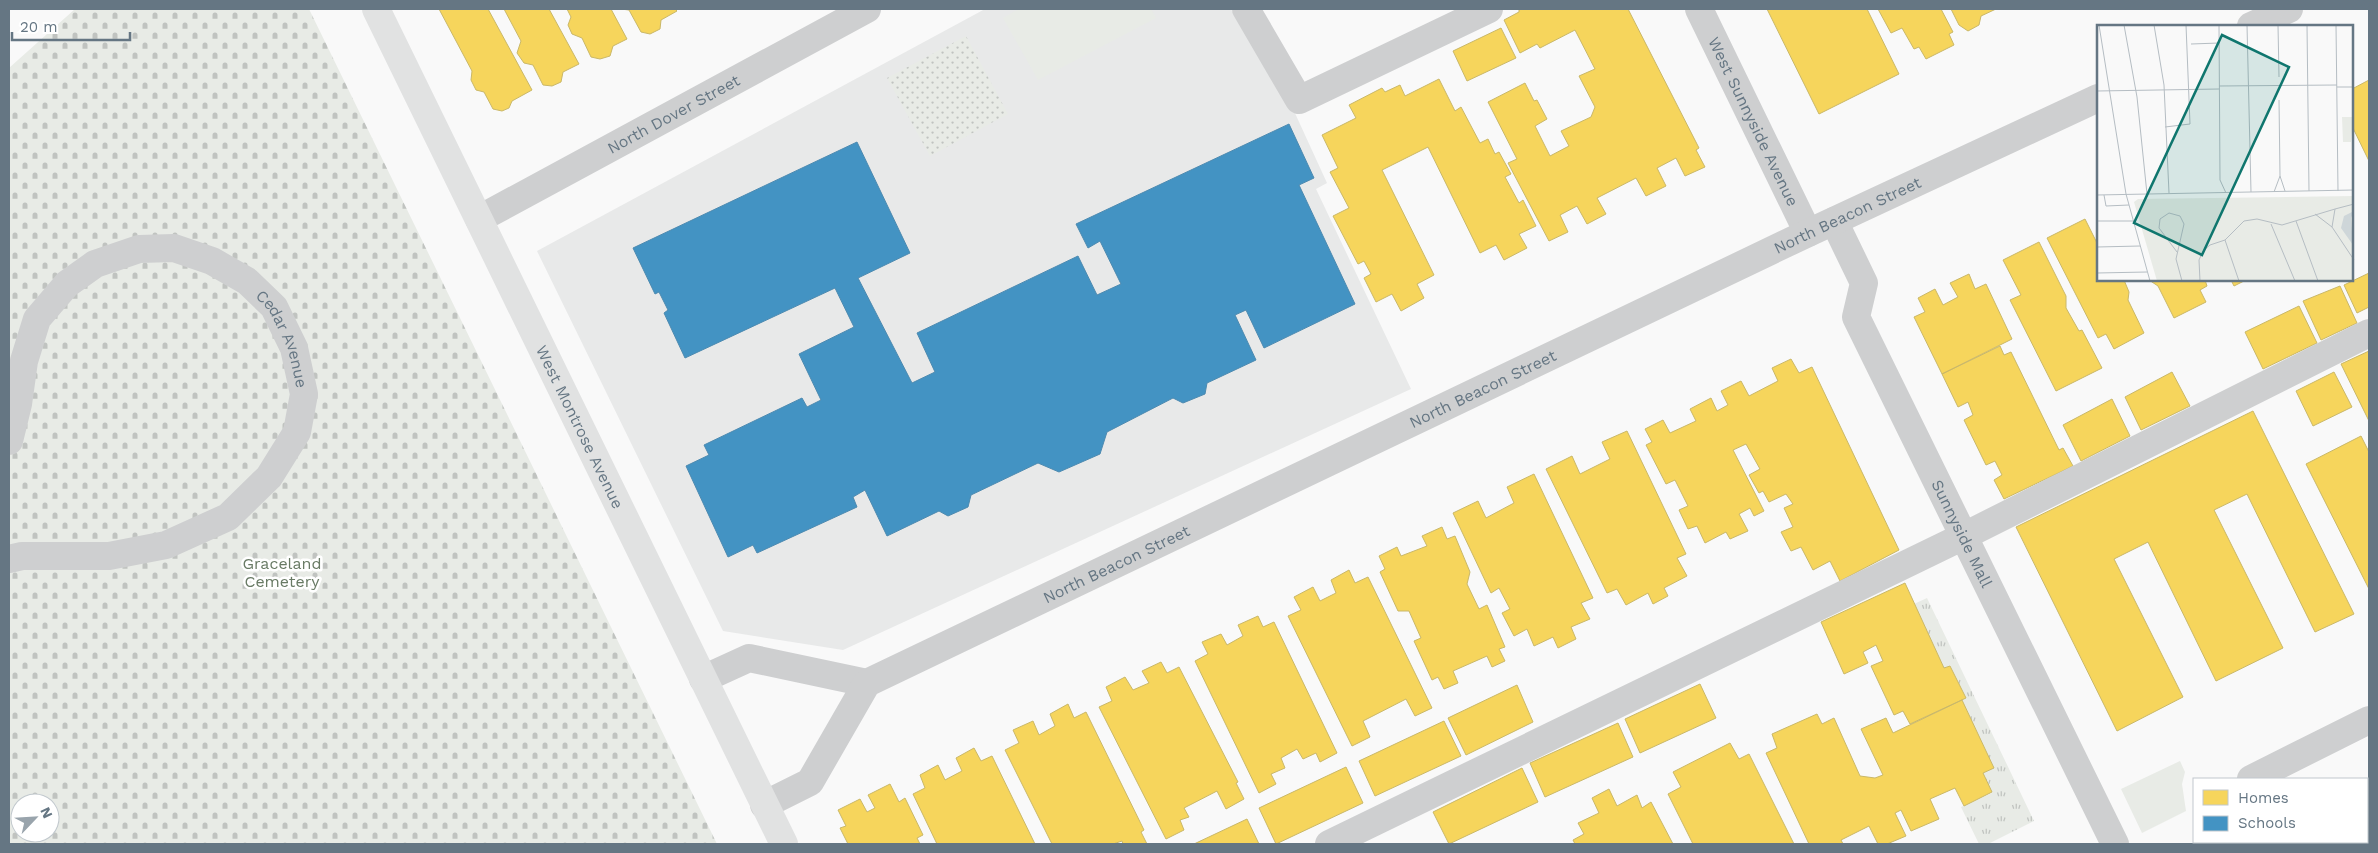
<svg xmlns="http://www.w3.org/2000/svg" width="2378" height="853" viewBox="0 0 2378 853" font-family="'Work Sans',sans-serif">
	<defs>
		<pattern id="grass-tufts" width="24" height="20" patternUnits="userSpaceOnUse" patternTransform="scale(1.25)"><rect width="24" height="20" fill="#e8ebe6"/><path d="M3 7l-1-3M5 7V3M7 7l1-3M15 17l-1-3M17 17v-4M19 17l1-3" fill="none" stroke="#c0c3c0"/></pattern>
		<pattern id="cemetery-stones" width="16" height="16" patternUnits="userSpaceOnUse" patternTransform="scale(1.25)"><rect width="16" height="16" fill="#e8ebe6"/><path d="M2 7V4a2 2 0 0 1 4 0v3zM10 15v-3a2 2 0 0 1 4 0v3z" fill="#c0c3c0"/></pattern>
		<pattern id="park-dots" width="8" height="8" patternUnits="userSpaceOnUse" patternTransform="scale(1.25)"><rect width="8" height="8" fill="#e8ebe6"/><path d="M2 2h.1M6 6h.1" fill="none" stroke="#c0c3c0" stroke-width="1.8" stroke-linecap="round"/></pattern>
	</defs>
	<rect width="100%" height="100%" fill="#f9f9f9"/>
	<!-- built -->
	<path fill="#e8e9e9" d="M985,9H1231L1294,111L1327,183L1316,189L1411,389L843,650L723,631L537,251Z"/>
	<!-- grass -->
	<path fill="url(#grass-tufts)" d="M1927,598L2034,821L1988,844H1979L1961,807L1992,793L1983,773L1993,768L1962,700L1966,698L1950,666L1944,668L1914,604Z"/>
	<!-- cemetery -->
	<path fill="url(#cemetery-stones)" fill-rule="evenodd" d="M75,9H309L717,844H9V68ZM20,803H50V833H20Z"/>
	<!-- park -->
	<path fill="url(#park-dots)" d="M966,36L1008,114L930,156L887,78Z"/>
	<!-- garden -->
	<path fill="#e8ebe6" d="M1019,9H1151L1156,18L1038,80L1003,18Z
		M2180,761L2185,772L2182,784L2186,811L2142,833L2121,789Z"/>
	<!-- homes -->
	<path fill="#f6d55c" stroke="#cab868" d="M439,9H488L532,90L512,101L509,108L502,111L493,109L484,92L476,90L471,80L472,71Z
		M504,9H549L579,64L563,72L561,82L552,86L543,85L533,65L524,63L517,53L521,41Z
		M567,9H611L627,39L613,46L610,56L600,59L591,57L582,38L572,34L568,25L571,17Z
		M621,9H675L677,11L661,20L660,29L650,34L641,32L629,10Z
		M1519,9H1628L1699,148L1696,150L1705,167L1685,176L1676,158L1657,168L1666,186L1646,196L1636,178L1597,198L1606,214L1587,224L1577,206L1560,215L1568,232L1549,241L1508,163L1517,159L1488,102L1525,83L1534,101L1537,100L1547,119L1535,126L1550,156L1569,146L1561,131L1591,117L1595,107L1579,76L1595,69L1575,30L1540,48L1537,44L1520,53L1504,20L1519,12Z
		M1767,9H1867L1899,74L1819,114Z
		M1878,9H1941L1953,32L1949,34L1954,45L1926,59L1919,47L1914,49L1902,28L1891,33Z
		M1951,9H1996L1981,16L1979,25L1968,31L1959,25Z
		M1501,28L1516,58L1467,81L1453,51Z
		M1439,79L1455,111L1461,107L1480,143L1488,139L1495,154L1499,152L1511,174L1505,177L1519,203L1523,200L1536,226L1519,234L1527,248L1504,260L1496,245L1480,253L1428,147L1382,170L1434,275L1417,284L1424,298L1401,311L1392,294L1376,302L1364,278L1371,274L1364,261L1358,264L1333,216L1349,208L1330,172L1338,168L1322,135L1356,118L1349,105L1382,88L1385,92L1400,85L1405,96Z
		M2369,80V161L2352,126V89Z
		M2085,219L2098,245V280H2124L2129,292L2128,300L2144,333L2114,349L2106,334L2098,338L2047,238Z
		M2039,242L2066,296V308L2079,331L2082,330L2102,368L2056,391L2010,300L2021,295L2003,260Z
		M2369,273V307L2357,313L2344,285Z
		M1969,274L1975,289L1986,284L2012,339L1942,374L1914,317L1925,312L1918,298L1935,289L1943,305L1958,297L1950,283Z
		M2149,280H2205L2207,286L2200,290L2206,302L2174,318L2158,286Z
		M2231,280H2246L2234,286Z
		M2340,286L2357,323L2321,340L2303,301Z
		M2299,306L2317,343L2263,369L2245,332Z
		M2000,346L2004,355L2011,352L2059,450L2063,448L2073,466L2004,499L1994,480L2002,475L1995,461L1986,465L1964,420L1973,415L1968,402L1958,407L1942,374Z
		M2369,351V421L2341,364Z
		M1791,359L1799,373L1812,367L1899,550L1840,581L1830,561L1813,570L1801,547L1791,551L1781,532L1793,527L1784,508L1793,504L1786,494L1769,502L1763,491L1759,493L1749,475L1760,469L1746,444L1733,450L1764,511L1754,516L1750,508L1739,514L1748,531L1730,539L1726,532L1705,543L1697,526L1688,529L1679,510L1688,506L1675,480L1666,484L1646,445L1652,442L1645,429L1663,420L1670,433L1696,421L1690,409L1711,398L1717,411L1728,405L1721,391L1741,381L1749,396L1778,381L1772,368Z
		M2172,372L2190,406L2141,430L2125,397Z
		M2334,372L2352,407L2313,426L2296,391Z
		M2112,399L2130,436L2081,461L2063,425Z
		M2253,411L2354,614L2315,632L2247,494L2214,510L2283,648L2216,681L2148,542L2114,559L2183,697L2117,731L2016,527Z
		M1627,431L1686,554L1677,558L1687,576L1664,588L1668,596L1653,604L1648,593L1626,605L1617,589L1607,593L1546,469L1572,456L1580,474L1610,459L1602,442Z
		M2361,436L2369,452V589L2306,464Z
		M1534,474L1593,598L1581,603L1590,619L1571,627L1576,639L1558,648L1553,637L1534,646L1527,629L1514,636L1502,613L1510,609L1499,588L1491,593L1453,513L1478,501L1486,518L1514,503L1507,487Z
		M1442,527L1447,539L1455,536L1470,572L1467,584L1479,609L1487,605L1505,647L1499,649L1505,661L1492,667L1487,656L1453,671L1458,683L1444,689L1438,677L1432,680L1414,641L1421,638L1409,611H1398L1380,572L1385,569L1379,556L1397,547L1401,556L1427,546L1422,536Z
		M1349,570L1355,583L1368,577L1432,708L1415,716L1406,699L1363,721L1370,737L1352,746L1288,616L1301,610L1294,597L1313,587L1320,601L1336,593L1331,580Z
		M1905,583L1944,668L1950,666L1966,698L1910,724L1903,711L1894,715L1871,666L1883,661L1876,645L1863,652L1868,663L1844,674L1821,622Z
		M1258,616L1263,627L1274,622L1337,753L1320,762L1316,753L1303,759L1297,749L1281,758L1285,768L1271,774L1276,784L1259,793L1195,661L1208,654L1202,642L1221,634L1227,645L1243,636L1238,625Z
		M1161,662L1167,673L1179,667L1238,782L1236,783L1244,799L1226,809L1217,791L1184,808L1189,817L1180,820L1184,830L1166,839L1099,707L1112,701L1106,687L1125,677L1133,690L1149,683L1142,671Z
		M1700,684L1716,718L1640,753L1625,719Z
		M1517,685L1533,722L1466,755L1448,718Z
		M1962,700L1994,768L1983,773L1992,792L1964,806L1955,788L1930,799L1939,819L1911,831L1901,810L1895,813L1906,836L1887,844H1878L1869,826L1841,840L1843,844H1809L1766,753L1777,748L1772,734L1817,714L1822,724L1834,718L1860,776L1875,778L1883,775L1861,729L1886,718L1893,733Z
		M1068,704L1074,718L1086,712L1144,830L1141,832L1147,844H1123L1122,841L1113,844H1052L1005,750L1019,743L1013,730L1033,721L1039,735L1055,726L1050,714Z
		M1444,721L1461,756L1375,796L1359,761Z
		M1618,723L1633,757L1545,797L1530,763Z
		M1730,743L1739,759L1749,754L1794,844H1693L1668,794L1681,787L1673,772Z
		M974,748L981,761L992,756L1035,844H937L913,794L925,788L920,775L938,765L945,780L962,771L956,758Z
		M1346,767L1363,803L1276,844L1259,808Z
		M1522,768L1538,802L1449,844L1433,812Z
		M890,784L899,802L905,798L923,835L917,838L920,844H848L840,828L846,826L838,810L860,799L867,812L875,808L868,795Z
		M1609,789L1617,806L1637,795L1642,808L1651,802L1673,844H1575L1573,840L1584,834L1578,823L1599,813L1592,798Z
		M1247,819L1259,844H1194Z
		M2369,831V844H2339L2341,842H2367V833Z"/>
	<!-- schools -->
	<path fill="#4393c3" stroke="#4d8ab0" d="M1289,124L1314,178L1299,185L1355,304L1264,348L1246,310L1235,315L1256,360L1207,383L1205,394L1183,403L1173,398L1107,432L1100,454L1059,472L1038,463L971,495L968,507L948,516L939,511L887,536L865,490L853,497L857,507L757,553L753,545L728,557L686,466L709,455L704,445L802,398L807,407L821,400L799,354L854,327L835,288L685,358L664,313L668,310L659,292L655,294L633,248L857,142L910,253L858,278L912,383L935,372L917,333L1078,256L1097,295L1121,284L1100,241L1088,248L1076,224Z"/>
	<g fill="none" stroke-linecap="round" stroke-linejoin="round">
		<!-- minor -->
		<g stroke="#cecfd0" stroke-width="28">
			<path d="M1246,9L1299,100L1489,9"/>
			<path id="s1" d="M1699,9L1808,233"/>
			<path d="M2251,26L2289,9"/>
			<path id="s2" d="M479,219L867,9"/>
			<path id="s3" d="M1834,221L1864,283L1856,317L2115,844"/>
			<path id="s4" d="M9,441L18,404L24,361L37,319L67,284L95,264L139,249L174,248L212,261L247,281L274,307L294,348L304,394L297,432L269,477L228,517L166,545L109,556H22L9,559"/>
			<path d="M703,679L749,658L867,683"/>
			<path d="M2251,779L2369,720"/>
			<path id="s5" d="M764,805L810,782L867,683L1808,233L2098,98"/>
			<path d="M1329,844L1964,536L2369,333"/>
		</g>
		<!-- major -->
		<path stroke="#e1e2e2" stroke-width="28" id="s6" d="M376,9L784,844"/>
	</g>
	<g text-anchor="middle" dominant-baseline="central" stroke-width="5" stroke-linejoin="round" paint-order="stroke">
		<!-- street labels -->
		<g font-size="16" fill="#657683" stroke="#fff">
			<text stroke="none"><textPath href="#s2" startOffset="221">North Dover Street</textPath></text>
			<text stroke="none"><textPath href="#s1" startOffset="125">West Sunnyside Avenue</textPath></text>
			<text stroke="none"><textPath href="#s5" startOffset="1252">North Beacon Street</textPath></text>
			<text stroke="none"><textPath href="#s4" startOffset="438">Cedar Avenue</textPath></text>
			<text stroke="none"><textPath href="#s5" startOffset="848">North Beacon Street</textPath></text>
			<text stroke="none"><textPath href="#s6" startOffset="465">West Montrose Avenue</textPath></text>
			<text stroke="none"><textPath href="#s3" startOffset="345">Sunnyside Mall</textPath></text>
			<text stroke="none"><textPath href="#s5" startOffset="442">North Beacon Street</textPath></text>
		</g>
		<!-- park labels -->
		<g font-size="16" fill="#687a64" stroke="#fff">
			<text x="282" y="563">Graceland<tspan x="282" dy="18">Cemetery</tspan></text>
		</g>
	</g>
	<!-- overview -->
	<g transform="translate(2097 25)">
		<rect width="256" height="256" fill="#f9f9f9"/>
		<path d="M256,171V256H60L37,177L41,174Z" fill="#e8ebe6"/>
		<path d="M245,92H256L254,117H246Z" fill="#e8ebe6"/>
		<path d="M257,186L254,193L256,220L244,203L247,191Z" fill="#ced6d9"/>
		<path fill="none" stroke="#b5bdc3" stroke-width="1" d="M2,0L29,169L53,256M27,0L40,72L50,169M57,0L67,60L72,168M122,0L123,155L129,168M150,0L154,167M181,0L182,52M210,0L212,166M239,0L241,166M94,19L122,18M122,61L240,60M240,62H257M0,66L122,64M182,75L183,151L188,166M68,102L93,99L89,0M177,167L183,151M0,170L257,165M7,170L9,181L32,180M257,179L238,184L235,202L257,235M218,189L235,202M0,196H36M199,196L221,256M174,199L198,256M128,215L142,256M0,222L43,221M80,227L62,203L63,194L72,188L83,191L87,199L79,234L85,256M0,248L50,247M103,256L102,235L106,226L113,220L128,215L147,196L160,194L185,200L238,184"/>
		<path fill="#0f766e" fill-opacity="0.15" stroke="#0f766e" stroke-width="2.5" d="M125,10L192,42L105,230L37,198Z"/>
		<rect width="256" height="256" fill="none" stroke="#657683" stroke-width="2.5"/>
	</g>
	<!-- border -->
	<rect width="2378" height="853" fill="none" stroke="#657683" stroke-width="20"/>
	<!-- legend -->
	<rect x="2193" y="778" width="175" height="65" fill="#ffffff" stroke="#c1c8cd"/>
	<rect x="2203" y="790" width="25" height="15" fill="#f6d55c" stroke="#c1c8cd"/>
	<text x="2238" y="803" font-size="15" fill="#657683">Homes</text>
	<rect x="2203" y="816" width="25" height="15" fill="#4393c3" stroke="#c1c8cd"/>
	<text x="2238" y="828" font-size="15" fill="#657683">Schools</text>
	<!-- north arrow -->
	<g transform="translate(35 818) rotate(65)"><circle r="24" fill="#ffffff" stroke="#c1c8cd"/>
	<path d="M0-4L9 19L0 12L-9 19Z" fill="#99a4ac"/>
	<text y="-8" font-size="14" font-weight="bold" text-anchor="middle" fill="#657683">N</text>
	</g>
	<!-- scale -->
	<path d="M12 32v8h118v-8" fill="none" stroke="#657683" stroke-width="2.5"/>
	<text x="20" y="32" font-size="15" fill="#657683" stroke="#ffffff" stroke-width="4" paint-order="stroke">20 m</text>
</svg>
